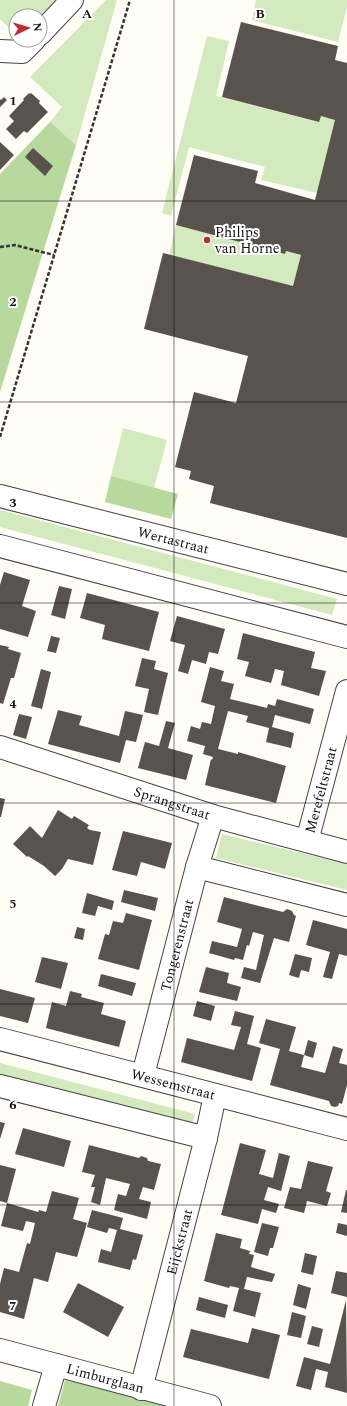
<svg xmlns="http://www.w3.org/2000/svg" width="347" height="1406" viewBox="0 0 347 1406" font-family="Spectral,serif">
	<rect width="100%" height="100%" fill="#fffdf5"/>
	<!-- green -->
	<path fill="#d3e9be" d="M0,0H56L40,18V16H16V35L0,19Z
		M106,0H117L76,145L50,122L62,107L30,77Z
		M256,0H347V7L338,42L252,20Z
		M207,36L229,41L216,96L318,122L321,116L336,119L317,193L261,180L265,167L189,147L171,216L162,213Z
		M176,225L301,255L294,287L169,255Z
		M123,428L167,440L154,488L111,476Z
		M0,510L337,599L332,615L0,527Z
		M222,834L347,864V890L216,858Z
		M0,1063L195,1114L189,1135L0,1086Z"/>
	<!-- forest -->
	<path fill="#b7d99e" d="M50,122L76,145L0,392V174Z
		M111,476L178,494L171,519L105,502Z
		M65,1380L184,1406H58Z
		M0,1381L32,1390L28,1406H0Z"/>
	<!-- building -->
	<path fill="#59524d" d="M241,22L338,46L335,60L347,63V538L210,503L214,486L189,479L191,471L175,467L194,392L236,403L248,356L144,329L163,253L293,286L301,255L286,251L285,254L176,225L194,155L258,171L255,183L315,200L335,120L321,116L319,122L222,97Z
		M29,93L30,94L31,93L40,101L39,103L48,112L27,133L24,131L16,139L6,129L14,121L9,116L24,100L23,99Z
		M4,97L7,100L0,107V99L1,100Z
		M0,142L14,155L0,170Z
		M33,148L53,166L45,176L25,157Z
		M4,572L30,580L22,606L36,611L28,637L0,629V585Z
		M59,586L72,589L65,619L51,615Z
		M87,593L159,612L149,651L102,639L105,625L80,618Z
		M177,616L225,629L218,654L209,652L206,664L192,660L188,674L178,671L185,645L170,641Z
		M243,633L315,652L311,668L326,671L319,696L281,685L284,671L275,669L271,683L245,676L249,662L237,659Z
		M51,636L60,638L56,653L47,651Z
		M0,645L9,647L8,649L21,653L14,678H11L3,704L0,703Z
		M142,658L156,661L154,669L168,673L158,715L144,712L149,689L135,686Z
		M210,667L224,671L221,681L234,684L230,699L267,708L268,704L275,706L277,699L314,709L310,724L275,715L272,727L294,733L291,748L266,742L269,728L246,722L248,716L228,711L218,749L238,754V752L286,766L276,803L205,785L211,759L212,760L213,757L203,754L205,746L187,741L191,726L200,729L202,722L211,724L215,706L201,702Z
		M41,669L51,672L42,709L31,706Z
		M58,710L82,716L79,725L119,736L125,711L143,715L136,742L126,740L120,763L48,744Z
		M19,714L32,717L26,739L13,735Z
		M166,721L175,723L168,748L193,755L186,780L138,768L145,742L159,746Z
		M0,798L5,799L1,817H0Z
		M58,810L72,819L74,816L89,825L87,828L90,830L101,832L93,865L68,859L62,869L55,876L44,866L28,856L27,857L13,844L30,826L42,838Z
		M123,831L172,843L165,869L141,862L137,876L112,870Z
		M124,890L158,898L155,911L121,902Z
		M87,893L114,901L112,910L98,906L95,916L82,913Z
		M224,897L283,912L287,909L292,911L294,915L296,916L289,942L274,938L260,983L241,978L244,967L256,970L264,935L253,932L249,946L247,945L243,960L235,958L234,960L209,953L212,941L237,947L242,929L217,922Z
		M126,913L152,920L139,970L98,959L105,934L109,935L113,921L123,923Z
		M313,920L347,929V956L339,954L332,979L323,977L330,952L306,945Z
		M77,927L85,929L83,940L74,938Z
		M295,954L312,958L309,972L301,970L299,978L289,975Z
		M42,957L68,963L61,989L35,982Z
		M206,967L229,973L227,983L241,987L237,1001L199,992Z
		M101,974L136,983L132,996L98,986Z
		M0,989L35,998L28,1023L0,1016Z
		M70,991L82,994L81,997L104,1003L101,1014L126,1021L119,1047L46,1028L52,1002L66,1006Z
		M197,1001L215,1006L211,1021L193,1016Z
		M235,1011L254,1016L247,1044L261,1048L252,1081L181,1062L187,1038L234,1050L241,1027L231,1025Z
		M266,1019L296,1027L289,1051L304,1055L308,1040L317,1043L313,1058L304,1055L301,1067L325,1073L333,1046L343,1049L339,1063L347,1065V1085L342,1104L339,1103L338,1106L335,1107L331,1106L329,1101L270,1085L280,1049L259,1043Z
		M0,1122L5,1123L0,1139Z
		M23,1128L71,1141L64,1167L15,1154Z
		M240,1143L266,1150L259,1174L273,1178L279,1153L290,1156L281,1191L268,1187L264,1200L279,1204L276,1213L262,1209L258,1224L221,1215Z
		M89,1145L139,1158L141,1156L147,1158L148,1161L161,1164L154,1190L143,1187L139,1199L151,1202L147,1219L114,1210L118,1194L126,1196L130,1184L106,1178L100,1205L91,1202L95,1187H91L95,1175L82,1172Z
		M308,1161L333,1167L326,1191L331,1193L327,1206L307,1201L304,1213L284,1208L290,1187L301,1189Z
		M0,1165L16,1169L7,1203L0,1201Z
		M346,1190H347V1213L341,1212Z
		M52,1191L79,1198L73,1219L87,1223L77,1257L56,1252L48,1282L34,1278L24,1319L0,1312V1284L4,1268L19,1272L27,1243L30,1244L35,1223L26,1221L23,1231L1,1226L7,1203L38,1212L39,1210L46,1212Z
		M92,1210L123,1218L120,1229L143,1235L136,1260L133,1259L130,1270L98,1262L101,1249L111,1252L117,1230L109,1228L107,1233L87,1227Z
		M262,1223L279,1227L273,1248H270L268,1256L254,1252Z
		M338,1223L347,1225V1236L336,1233Z
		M216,1233L242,1239L240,1248L250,1251L249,1254L254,1255L251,1267L275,1274L272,1282L247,1277L244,1289L261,1293L255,1317L233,1311L239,1288L230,1286L229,1288L204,1281Z
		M305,1253L317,1256L313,1275L301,1272Z
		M336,1271L347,1273V1297L331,1293Z
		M78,1283L124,1307L108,1337L63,1312Z
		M298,1284L311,1288L306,1309L293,1305Z
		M199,1297L228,1305L225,1318L196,1310Z
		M346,1300L347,1393L325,1387L328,1372L316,1369L311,1390L296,1386L304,1357L330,1364Z
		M292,1312L306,1316L301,1338L287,1335Z
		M312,1326L323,1329L319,1347L307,1344Z
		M252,1328L280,1335L269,1379L183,1357L191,1329L248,1343Z"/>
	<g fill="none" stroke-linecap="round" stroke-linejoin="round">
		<defs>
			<g id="minor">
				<path d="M40,34L72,0"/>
				<path d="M0,51L22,52L34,40"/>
				<path id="s1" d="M0,496L347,584"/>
				<path d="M0,546L347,637"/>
				<path id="s2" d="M0,747L213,816L347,852"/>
				<path id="s3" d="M307,841L347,691"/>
				<path d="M197,867L347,905"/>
				<path id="s4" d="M0,1039L347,1129"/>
				<path id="s5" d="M143,1075L197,867L213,816"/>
				<path d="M0,1086L206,1138"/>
				<path id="s6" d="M0,1350L210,1406"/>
				<path id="s7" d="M141,1389L206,1138L215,1095"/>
				<path d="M44,1406L56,1365"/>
			</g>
		</defs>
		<!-- minor casing -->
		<use href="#minor" stroke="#444" stroke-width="24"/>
		<!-- path -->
		<path stroke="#333" stroke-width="2.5" stroke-dasharray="4 2" stroke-linecap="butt" d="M0,247L15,245L54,255
			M0,437L130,0"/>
		<!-- minor -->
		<use href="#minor" stroke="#fff" stroke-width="22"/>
	</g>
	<!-- grid -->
	<path fill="none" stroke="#111" stroke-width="1" stroke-opacity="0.55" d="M174,0V1406M0,201H347M0,402H347M0,603H347M0,803H347M0,1004H347M0,1205H347"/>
	<!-- markers -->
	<circle fill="#bd2d2f" stroke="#fff" stroke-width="1.5" cx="207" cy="240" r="4"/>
	<g text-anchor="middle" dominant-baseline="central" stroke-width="4" stroke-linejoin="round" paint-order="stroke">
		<!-- poi labels -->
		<g font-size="14" fill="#111" stroke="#fff" text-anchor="start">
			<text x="215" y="232">Philips<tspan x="215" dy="16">van Horne</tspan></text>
		</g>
		<!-- street labels -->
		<g font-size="14" fill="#111" stroke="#fff">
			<text stroke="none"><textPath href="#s1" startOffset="179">Wertastraat</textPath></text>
			<text stroke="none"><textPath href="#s3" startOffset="53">Merefeltstraat</textPath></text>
			<text stroke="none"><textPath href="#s2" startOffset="181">Sprangstraat</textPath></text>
			<text stroke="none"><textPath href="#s5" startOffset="134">Tongerenstraat</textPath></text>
			<text stroke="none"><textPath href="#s4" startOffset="179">Wessemstraat</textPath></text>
			<text stroke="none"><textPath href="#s7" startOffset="152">Eijckstraat</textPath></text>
			<text stroke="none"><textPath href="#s6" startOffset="109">Limburglaan</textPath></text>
		</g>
	</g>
	<g font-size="13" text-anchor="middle" font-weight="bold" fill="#111" stroke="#fff" stroke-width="4" stroke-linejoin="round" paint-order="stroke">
		<text x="87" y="18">A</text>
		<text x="260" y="18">B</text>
		<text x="13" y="105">1</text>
		<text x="13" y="306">2</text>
		<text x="13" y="507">3</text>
		<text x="13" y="708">4</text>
		<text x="13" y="908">5</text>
		<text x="13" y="1109">6</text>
		<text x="13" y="1310">7</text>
	</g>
	<!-- north arrow -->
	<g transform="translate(28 28) rotate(85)"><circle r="19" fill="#ffffff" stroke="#a0a0a0"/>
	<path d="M0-3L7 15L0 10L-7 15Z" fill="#bd2d2f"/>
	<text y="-6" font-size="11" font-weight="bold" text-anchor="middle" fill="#111111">N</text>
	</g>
</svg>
